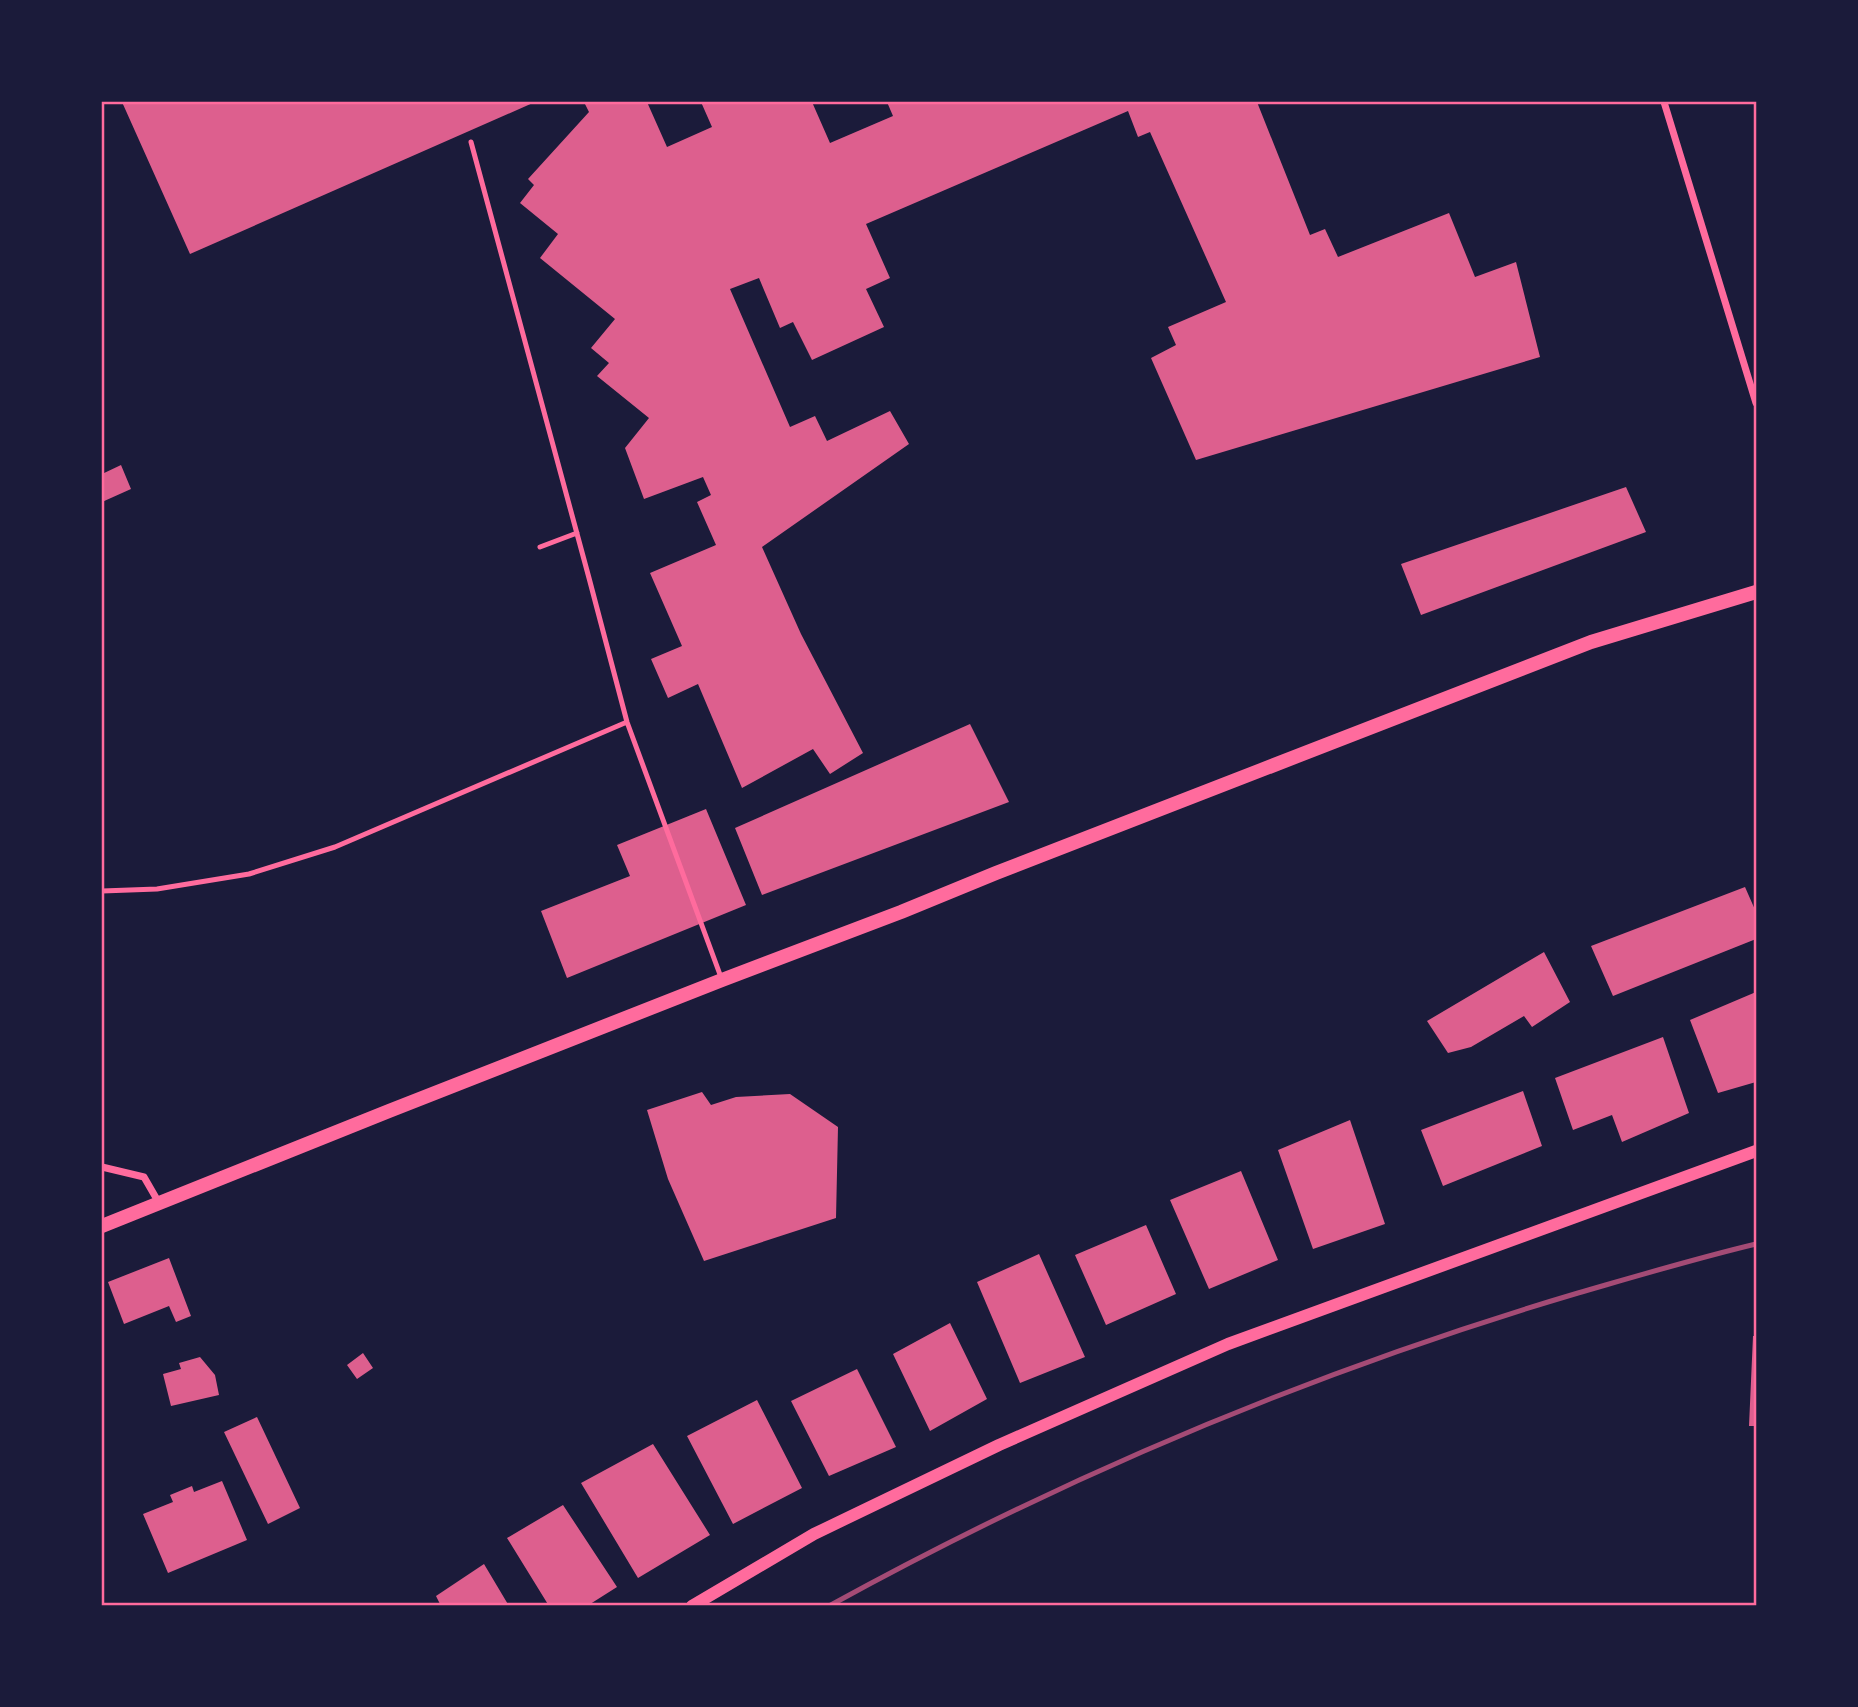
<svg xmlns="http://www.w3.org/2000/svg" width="1858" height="1707" viewBox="0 0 1858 1707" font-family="'Public Sans',sans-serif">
	<rect width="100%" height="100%" fill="#1b1b3a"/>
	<!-- building -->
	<path fill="#dd5f8e" d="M122,102H535L190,254Z
		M584,102H647L667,147L712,127L701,102H812L830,143L893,116L887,102H1257L1310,235L1325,229L1338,257L1449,213L1475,277L1516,262L1540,357L1196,460L1151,358L1176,345L1168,327L1226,302L1150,132L1138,137L1128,111L866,224L890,278L866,289L884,327L812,360L793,322L780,328L759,278L730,289L790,427L815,416L827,441L890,411L909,444L762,547L801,634L863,753L830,774L813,749L742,788L698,684L668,698L651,659L682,646L650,573L716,545L697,502L711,495L703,477L644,499L625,448L649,418L597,376L609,363L591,348L615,319L540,258L558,234L520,203L534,185L528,179L589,112Z
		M121,465L131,489L102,502V474Z
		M1626,487L1646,532L1421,615L1401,564Z
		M970,724L1009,802L762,895L735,828Z
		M706,809L746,905L567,978L541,911L630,876L617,845Z
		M1745,887L1756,912V939L1613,996L1591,946Z
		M1544,952L1570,1002L1532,1027L1524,1016L1471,1047L1448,1053L1427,1021Z
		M1756,992V1082L1718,1093L1690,1020Z
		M1663,1037L1689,1113L1622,1142L1612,1115L1573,1130L1555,1078Z
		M1523,1091L1542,1146L1443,1186L1421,1130Z
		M702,1092L711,1105L736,1097L790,1094L838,1127L836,1218L704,1261L668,1179L647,1110Z
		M1350,1120L1385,1224L1313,1249L1278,1150Z
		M1241,1171L1278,1260L1209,1289L1170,1200Z
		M1146,1225L1176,1294L1106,1325L1075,1255Z
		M1039,1254L1085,1357L1020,1383L977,1282Z
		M169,1258L191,1316L176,1322L169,1306L124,1324L108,1282Z
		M950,1323L987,1399L930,1431L893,1354Z
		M1753,1336H1756V1426H1749Z
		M363,1353L373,1368L357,1379L347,1365Z
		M200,1357L215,1375L219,1395L171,1406L163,1374L181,1369L179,1363Z
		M857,1369L896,1447L829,1476L791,1401Z
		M757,1400L802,1488L733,1524L687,1436Z
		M257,1417L300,1508L268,1524L224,1432Z
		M653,1444L710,1535L638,1578L581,1483Z
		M222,1481L247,1540L168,1573L143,1514L173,1502L170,1495L192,1486L194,1492Z
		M563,1505L617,1587L587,1606H549L507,1538Z
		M484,1564L509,1606H441L436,1596Z"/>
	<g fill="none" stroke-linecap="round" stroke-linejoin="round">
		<!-- service -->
		<path stroke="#ff6b9d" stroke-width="5" d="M471,142L589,578L627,722L722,980
			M540,547L577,533
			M102,891L157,889L249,874L335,847L627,722"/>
		<!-- minor -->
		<path stroke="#ff6b9d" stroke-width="7" d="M1664,102L1756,403
			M102,1167L144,1177L159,1203"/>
		<!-- tertiary -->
		<path stroke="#ff6b9d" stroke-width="12" d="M692,1606L814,1534L999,1445L1228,1344L1756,1151"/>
		<!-- secondary -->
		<path stroke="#ff6b9d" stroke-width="14" d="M102,1226L389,1111L722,980L901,912L996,873L1591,642L1756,592"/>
		<!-- rail -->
		<path stroke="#a44b75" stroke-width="5" d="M829,1606C1067,1475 1318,1370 1578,1293C1637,1276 1697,1258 1756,1244"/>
	</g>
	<!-- border -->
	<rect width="1858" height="1707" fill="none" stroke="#1b1b3a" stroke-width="206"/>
	<rect x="103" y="103" width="1652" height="1501" fill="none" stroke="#ff6b9d" stroke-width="2.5"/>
</svg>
